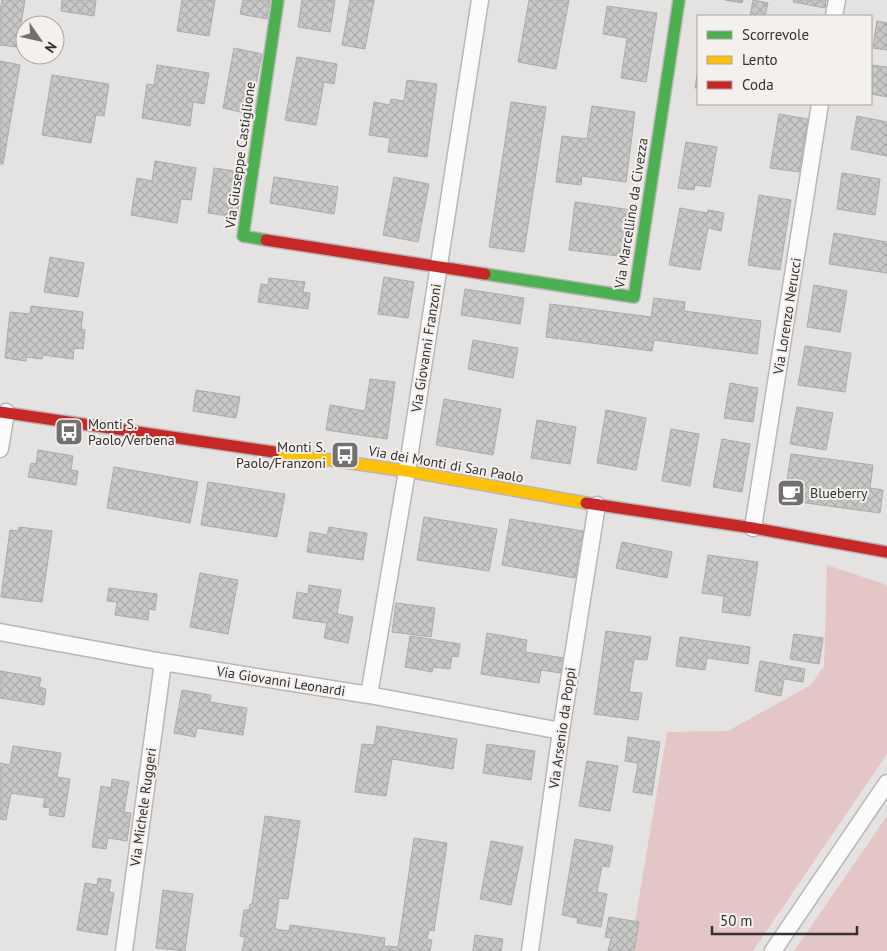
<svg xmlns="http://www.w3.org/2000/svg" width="887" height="951" viewBox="0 0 887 951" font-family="'PT Sans',sans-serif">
	<defs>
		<pattern id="building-cross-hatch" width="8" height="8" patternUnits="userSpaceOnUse" patternTransform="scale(1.25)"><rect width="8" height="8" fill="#c8c8c6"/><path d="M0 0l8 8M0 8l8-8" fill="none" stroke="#acacab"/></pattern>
	</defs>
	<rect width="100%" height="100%" fill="#e5e3e2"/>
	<!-- grass -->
	<path fill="#e4c6c7" d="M827,565L887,585V754L753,951H630L667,732L728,731L811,685L824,666Z
		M887,815V951H794L876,832Z"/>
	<!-- building -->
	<path fill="url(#building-cross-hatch)" stroke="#acabaa" d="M2,0H25L17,47L0,45V10Z
		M62,0H96L94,16L61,11Z
		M182,0H215L209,36L177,31Z
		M243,0H270L267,19L240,14Z
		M302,0H335L330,32L298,27Z
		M350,0H374L365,49L342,45Z
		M529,0H569L556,69L518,62Z
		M725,0H743L742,3Z
		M753,0L768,3L765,16H750Z
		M794,0H826L825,8L793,2Z
		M607,6L657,13L646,82L621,78L627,38L603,34Z
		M877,21L887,23V50L873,48Z
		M234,48L262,54L250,114L223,108Z
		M297,57L337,64L334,84L324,82L316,125L285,120Z
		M0,61L20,65L3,164H0Z
		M157,65L209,73L204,104L193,102L190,126L142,118L147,84L154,85Z
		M871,65L887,67V97L871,94Z
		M698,70V88H695Z
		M52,75L109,84L104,116L96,115L91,143L42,135Z
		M407,80L437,84L427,157L388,152L390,138L369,135L374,102L390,105L391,99L404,101Z
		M511,102L546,107L524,252L489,247Z
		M592,106L635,112L626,182L582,176L581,185L556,182L562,136L587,139Z
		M779,114L808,119L799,172L770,168Z
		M857,116L887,122V156L851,149Z
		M686,142L717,147L710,187L695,185L694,190L678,188Z
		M155,161L196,168L191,200L181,199L177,223L131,215L137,178L152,181Z
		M214,168L243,172L237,217L208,213Z
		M842,173L880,179L875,215L837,209Z
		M274,177L338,187L334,214L270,203Z
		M394,177L429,184L418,242L383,235Z
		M759,195L791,200L780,270L748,265Z
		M575,202L632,210L626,257L569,250Z
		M680,208L707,213L708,210L724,213L721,231L708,228L700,270L669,265Z
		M834,233L887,242V273L829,264Z
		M50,257L84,263L78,297L44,292Z
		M384,277L414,282L408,318L378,314Z
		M269,278L305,282L303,292L310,293L308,309L258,302L261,284L268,285Z
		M814,285L847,291L840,332L807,327Z
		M465,289L524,298L520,324L461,315Z
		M654,298L685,302L684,311L761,321L757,354L654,340L652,351L546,337L550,304L651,317Z
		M31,306L83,312L81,329L85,330L83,349L74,348L73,359L43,355L42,359L26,357V361L5,358L10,312L30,314Z
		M473,340L518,348L513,378L468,369Z
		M805,346L851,353L845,392L798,385Z
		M370,379L395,382L387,439L326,430L330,405L365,411Z
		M730,383L758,388L753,422L724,418Z
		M196,390L240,397L236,418L193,411Z
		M444,399L501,409L493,455L436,445Z
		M797,407L833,413L826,450L790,444Z
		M606,410L646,418L636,470L597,463Z
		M537,420L576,427L570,464L531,458Z
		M671,429L699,434L690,486L662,481Z
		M722,439L750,444L742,492L713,487Z
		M38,450L73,456L71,470L78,471L76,485L28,477L31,463L36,464Z
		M791,454L873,465L870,488L883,490L880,513L784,500Z
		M114,467L198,482L190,523L107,508Z
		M208,482L285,494L277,537L201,525Z
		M424,517L497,529L489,571L417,560Z
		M510,519L583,531L575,578L502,565Z
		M19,527L52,531L42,602L1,597L10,530L18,531Z
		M329,527L367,533L363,560L307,552L310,532L327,535Z
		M622,542L672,552L667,578L616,568Z
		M708,555L758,562L750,616L722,612L724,596L702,593Z
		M200,573L238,580L228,634L190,627Z
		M309,585L341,590L337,614L353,617L348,643L324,638L327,623L293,618L297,592L308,594Z
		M109,588L157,594L155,610L149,609L148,620L115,615L117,602L107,601Z
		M396,603L435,608L431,637L392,632Z
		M606,631L651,637L647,660L634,659L629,692L642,693L638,720L594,714Z
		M487,633L527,640L525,652L564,658L561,673L541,670L539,683L481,674Z
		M794,634L823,638L819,664L790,659Z
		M410,636L460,644L458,657L452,656L450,669L433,667L432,672L405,667Z
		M680,637L750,647L748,664L707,658L705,670L676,666Z
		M760,661L805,669L803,682L784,679L781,696L755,691Z
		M0,671L41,678L39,687L46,689L44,705L0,698Z
		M182,690L211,695L210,702L247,708L243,735L197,728L195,737L174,733Z
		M377,726L457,739L453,769L392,759L386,796L355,792L362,744L374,745Z
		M628,737L660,742L652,795L633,792L638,763L625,761Z
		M487,744L535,751L531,780L483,773Z
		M13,746L61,753L57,777L70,779L64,817L49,815L50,808L43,807L45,798L11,793L6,820L0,819V763L10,765Z
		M587,761L618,766L610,811L579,806Z
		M112,779L129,782L124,812L131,813L127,841L108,838L106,849L92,847L101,786L111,788Z
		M265,816L300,821L288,899L279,898L275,929L289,931L290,925L385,938L384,946L398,947L414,838L447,843L434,931L429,930L427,939L432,940L430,951H242L245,937L240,936L244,910H249L250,904H252Z
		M575,839L613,846L609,867L602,866L597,892L607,894L601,927L577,923L578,918L562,915Z
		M491,841L523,847L511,905L480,899Z
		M98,878L111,880L109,892L114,893L107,935L77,930L85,883L97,885Z
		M163,890L193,894L185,951L156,948Z
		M609,917L639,922L634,951H608L611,938L605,937Z
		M475,935L503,939L501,951H473Z"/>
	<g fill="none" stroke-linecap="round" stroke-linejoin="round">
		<defs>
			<path id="street" d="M834,16L837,0
				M0,449L6,412
				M753,528L820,104
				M0,632L163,662L369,695L561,731
				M369,695L407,471L480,0
				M124,951L163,662
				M530,951L561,731L597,505
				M773,951L887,783"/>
			<path id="fast" d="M266,240L243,236L278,0
				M485,274L634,297L679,0"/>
			<path id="slow" d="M274,452L407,471L586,503"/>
			<path id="jam" d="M266,240L485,274
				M0,412L274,452
				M586,503L753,528L887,552"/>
		</defs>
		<!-- street casing -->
		<use href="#street" stroke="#b8b6b6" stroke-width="19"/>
		<!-- fast casing -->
		<use href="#fast" stroke="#b8b6b6" stroke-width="14"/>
		<!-- slow casing -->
		<use href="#slow" stroke="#b8b6b6" stroke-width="14"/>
		<!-- jam casing -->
		<use href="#jam" stroke="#b8b6b6" stroke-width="14"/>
		<!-- street -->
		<use href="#street" stroke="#fbfbfb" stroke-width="16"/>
		<!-- fast -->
		<use href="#fast" stroke="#4caf50" stroke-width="11"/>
		<!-- slow -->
		<use href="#slow" stroke="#ffc107" stroke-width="11"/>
		<!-- jam -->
		<use href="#jam" stroke="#c62828" stroke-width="11"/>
	</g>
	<!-- icons -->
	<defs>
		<symbol id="bus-square" viewBox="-11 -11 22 22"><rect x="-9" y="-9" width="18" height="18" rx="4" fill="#737170" stroke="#f4f0ee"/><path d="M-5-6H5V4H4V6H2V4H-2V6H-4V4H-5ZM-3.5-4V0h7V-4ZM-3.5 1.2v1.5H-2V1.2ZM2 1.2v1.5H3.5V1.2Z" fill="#fff"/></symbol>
		<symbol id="cafe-square" viewBox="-11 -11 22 22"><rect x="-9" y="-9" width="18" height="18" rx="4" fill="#737170" stroke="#f4f0ee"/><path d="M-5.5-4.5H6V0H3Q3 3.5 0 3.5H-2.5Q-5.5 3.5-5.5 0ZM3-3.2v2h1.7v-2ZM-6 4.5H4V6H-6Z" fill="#fff"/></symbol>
	</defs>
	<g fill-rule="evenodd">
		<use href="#bus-square" x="53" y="416" width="32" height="32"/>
		<use href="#bus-square" x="329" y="439" width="32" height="32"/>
		<use href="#cafe-square" x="775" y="477" width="32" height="32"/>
	</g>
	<g text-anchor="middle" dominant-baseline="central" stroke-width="4" stroke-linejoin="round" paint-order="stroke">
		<!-- street labels -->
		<g font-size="14" fill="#353332" stroke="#f4f0ee">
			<text transform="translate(240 155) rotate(-82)">Via Giuseppe Castiglione</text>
			<text transform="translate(631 213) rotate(-81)">Via Marcellino da Civezza</text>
			<text transform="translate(787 316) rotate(-81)">Via Lorenzo Nerucci</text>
			<text transform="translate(426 348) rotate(-81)">Via Giovanni Franzoni</text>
			<text transform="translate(446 464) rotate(10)">Via dei Monti di San Paolo</text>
			<text transform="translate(281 681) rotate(9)">Via Giovanni Leonardi</text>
			<text transform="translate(562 728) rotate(-82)">Via Arsenio da Poppi</text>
			<text transform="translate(143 807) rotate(-82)">Via Michele Ruggeri</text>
		</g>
		<!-- poi labels -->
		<g font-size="14" fill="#353332" stroke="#f4f0ee" text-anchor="start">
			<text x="88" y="424">Monti S.<tspan x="88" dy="16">Paolo/Verbena</tspan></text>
			<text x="326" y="447" text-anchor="end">Monti S.<tspan x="326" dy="16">Paolo/Franzoni</tspan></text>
			<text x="810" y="493">Blueberry</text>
		</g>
	</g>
	<!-- legend -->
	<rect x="697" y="15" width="175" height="90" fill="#f4f0ee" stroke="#a8a4a3"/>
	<rect x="707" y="31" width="25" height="8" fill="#4caf50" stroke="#a8a4a3"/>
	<text x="742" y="40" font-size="15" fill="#353332">Scorrevole</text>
	<rect x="707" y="56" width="25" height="8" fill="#ffc107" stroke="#a8a4a3"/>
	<text x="742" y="65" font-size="15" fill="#353332">Lento</text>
	<rect x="707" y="81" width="25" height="8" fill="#c62828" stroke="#a8a4a3"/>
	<text x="742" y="90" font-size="15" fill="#353332">Coda</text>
	<!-- north arrow -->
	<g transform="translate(40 40) rotate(124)"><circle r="24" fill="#f4f0ee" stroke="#a8a4a3"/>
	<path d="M0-4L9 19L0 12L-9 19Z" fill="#737170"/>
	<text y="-8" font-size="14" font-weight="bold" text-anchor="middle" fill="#353332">N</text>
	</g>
	<!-- scale -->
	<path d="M712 926v8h145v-8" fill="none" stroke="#353332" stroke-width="2.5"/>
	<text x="720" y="926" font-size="15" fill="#353332" stroke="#f4f0ee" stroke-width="4" paint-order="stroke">50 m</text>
</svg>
